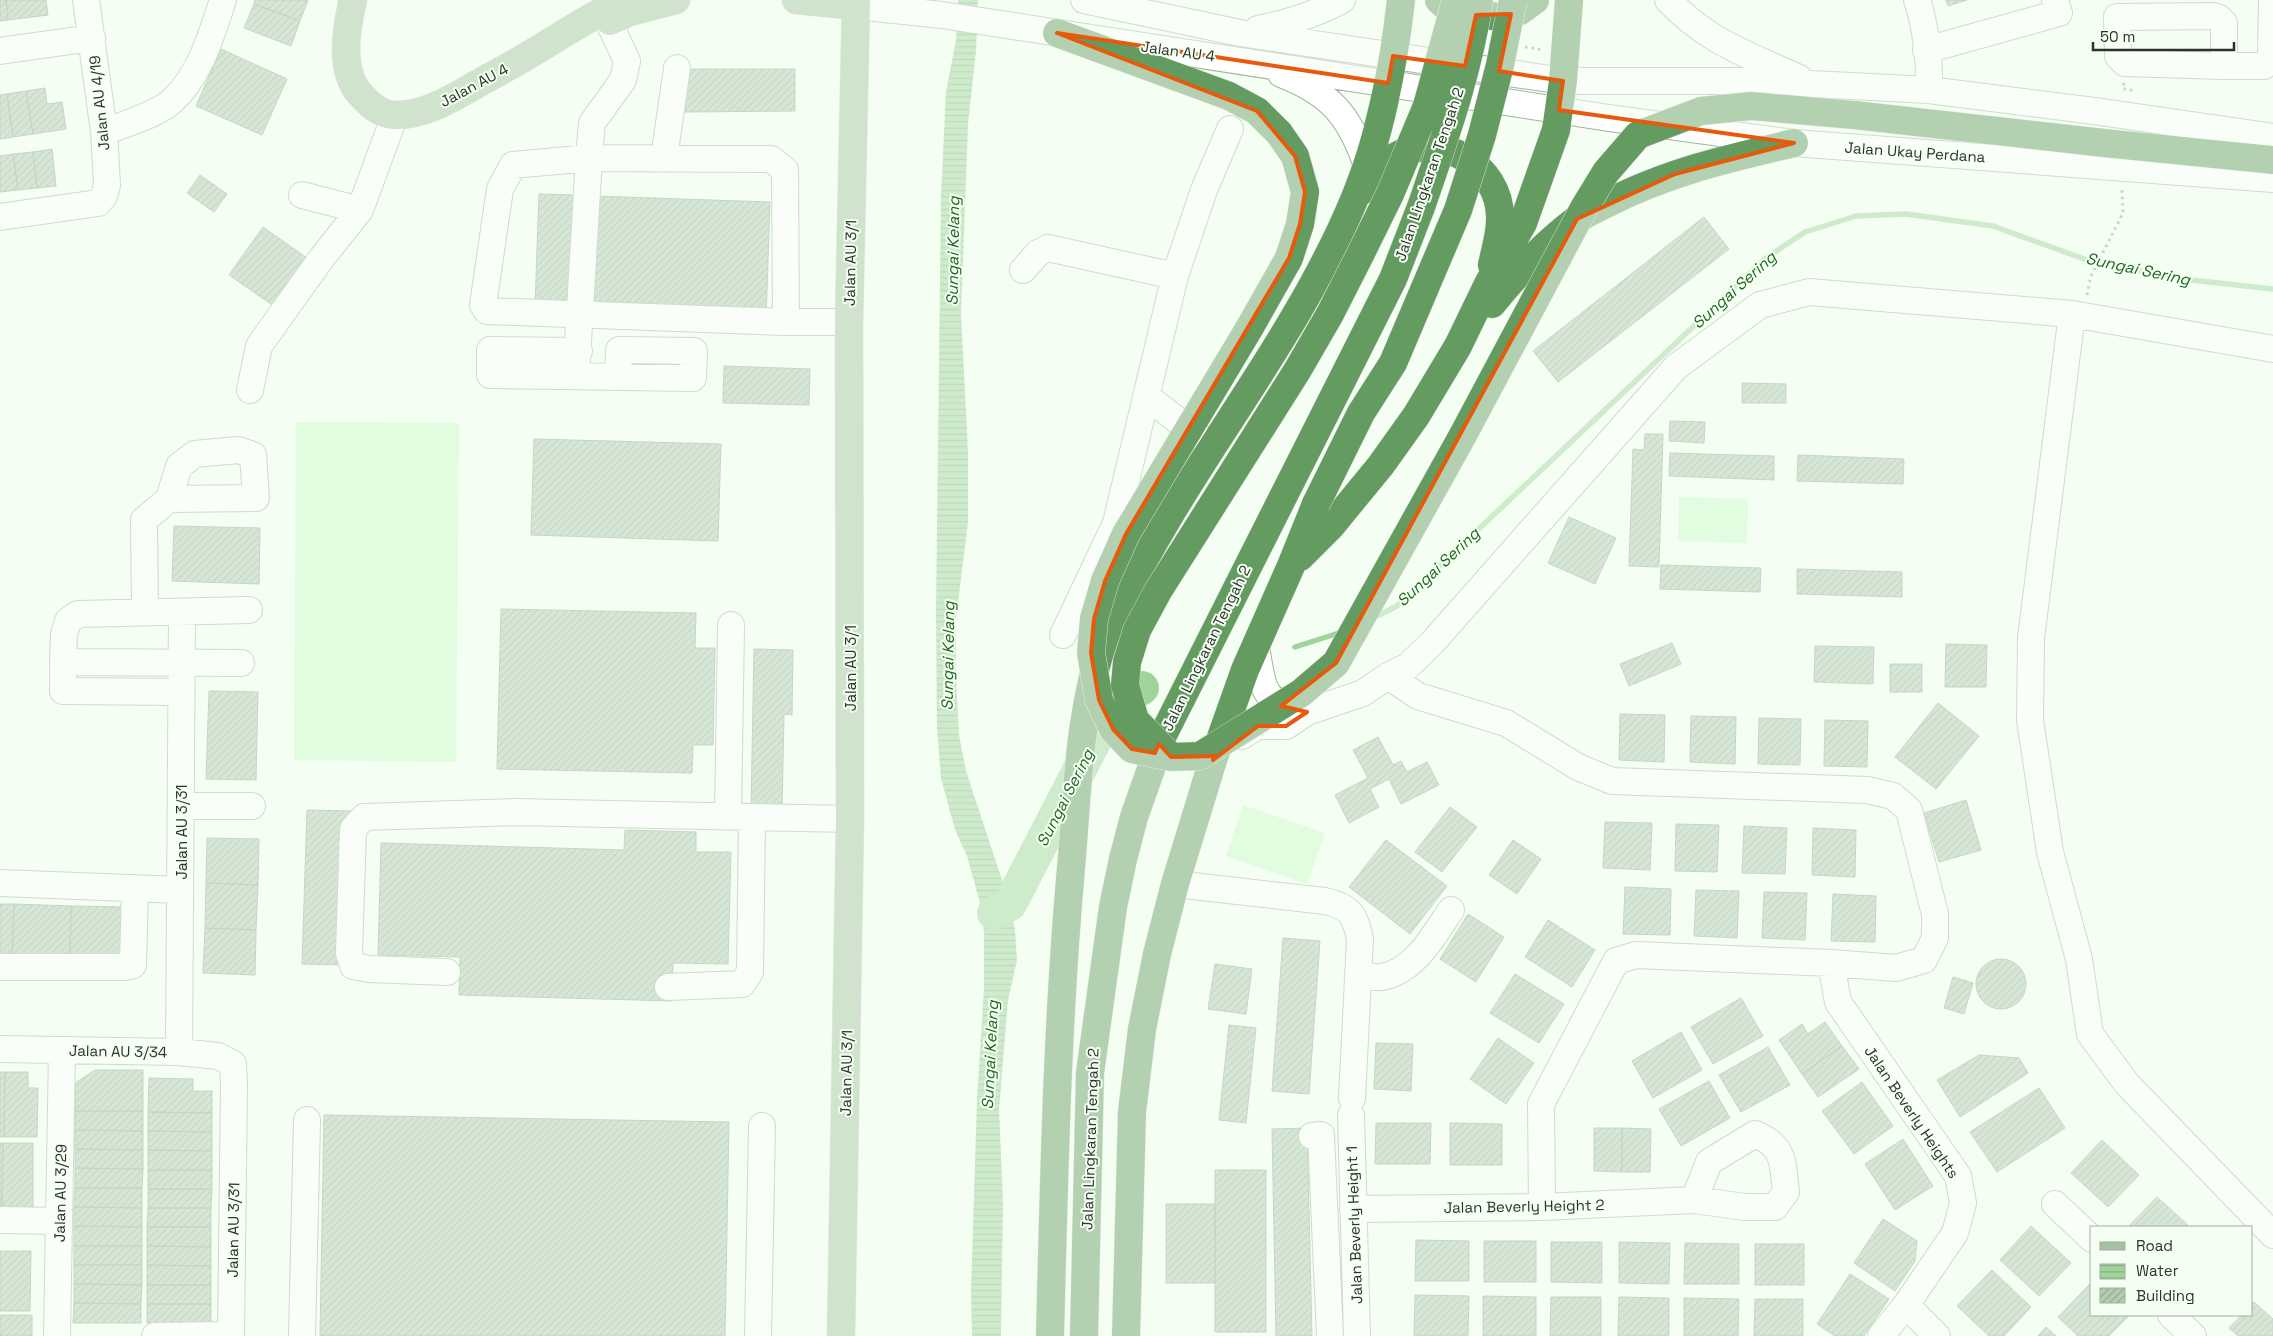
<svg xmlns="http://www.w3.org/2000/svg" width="2273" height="1336" viewBox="0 0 2273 1336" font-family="'Space Grotesk',sans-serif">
	<defs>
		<pattern id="water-rules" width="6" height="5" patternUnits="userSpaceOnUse" patternTransform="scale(1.25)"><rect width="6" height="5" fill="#9fd49b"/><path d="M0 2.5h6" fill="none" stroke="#82ad7e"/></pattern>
		<pattern id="building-hatch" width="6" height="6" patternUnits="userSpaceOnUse" patternTransform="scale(1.25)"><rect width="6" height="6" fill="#b4cdb2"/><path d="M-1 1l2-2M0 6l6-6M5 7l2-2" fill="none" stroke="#93a791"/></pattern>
	</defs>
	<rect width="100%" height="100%" fill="#f4fef3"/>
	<!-- pitch -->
	<path fill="#cdfbca" d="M296,422L459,423L456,762L294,760Z
		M1679,497L1748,499L1747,543L1678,541Z
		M1243,805L1325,833L1307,884L1226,856Z"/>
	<!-- water -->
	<path fill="url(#water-rules)" d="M958,0H978L976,51L968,124L961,313L968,452V522L956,619V680L959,735L966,771L1010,904L1015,930L1017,960L1008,1000L999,1109L1003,1201L1001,1336H972L971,1291L977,1100L984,989V932L980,903L967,856L955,830L941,778L937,729L936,612L941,196L946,92L956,40Z"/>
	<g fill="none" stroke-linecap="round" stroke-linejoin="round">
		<!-- stream -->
		<path stroke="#9fd49b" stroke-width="5.5" d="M1373,618L1397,606L1766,258L1805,232L1856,216L1906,214L1993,226L2087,260L2182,279L2273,289
			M1295,647L1342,632"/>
		<!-- river -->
		<path stroke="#9fd49b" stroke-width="34" d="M994,913L1010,904L1112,707L1142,688"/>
	</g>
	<!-- building -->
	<path fill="url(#building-hatch)" stroke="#8ea68c" d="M0,0H6L8,20L0,21Z
		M6,0H46L48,15L8,20Z
		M255,0H308L300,21L254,4Z
		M1946,0H1967L1948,6Z
		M254,4L300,21L291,46L244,28Z
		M221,49L287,79L262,135L196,106Z
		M685,69H795V111L685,112Z
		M45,88L47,104L62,102L66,129L33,134L26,91Z
		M26,91L33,134L13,137L7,94Z
		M7,94L13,137L0,139V95Z
		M52,149L56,186L37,188L33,152Z
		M33,152L37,188L18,190L13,154Z
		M13,154L18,190L0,192V156Z
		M200,175L227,194L214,212L187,193Z
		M539,194L577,195L572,308L535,306Z
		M594,196L770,202L766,320L589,313Z
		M1704,217L1729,249L1558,382L1533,351Z
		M263,227L314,263L281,311L229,275Z
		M724,366L810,369L809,405L723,403Z
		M1742,383L1786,384V403H1742Z
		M1670,421L1705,422L1704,443L1669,441Z
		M1645,434H1663L1659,567L1629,566L1633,449L1644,450Z
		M534,439L721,444L718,541L531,535Z
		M1670,453L1774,456V480L1669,476Z
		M1798,455L1904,459L1903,484L1797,481Z
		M1569,517L1616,538L1595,584L1548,563Z
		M174,526L260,528L259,584L172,581Z
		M1661,565L1761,568L1760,592L1660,589Z
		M1797,569L1902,572V597L1797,594Z
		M501,609L696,613L695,648H715L713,745H693L692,773L497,769Z
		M1672,643L1681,664L1629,686L1620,664Z
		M1946,644L1987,645L1986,687H1945Z
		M1815,646L1874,647L1873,684L1814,682Z
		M754,649L793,650L792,715L784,714L782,811H751Z
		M1890,664H1922V692H1890Z
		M209,691L258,692L256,780L206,779Z
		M1938,703L1979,736L1936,789L1895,757Z
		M1620,714L1665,715L1664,762L1619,760Z
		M1691,716L1736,717L1735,764L1690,762Z
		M1759,718L1801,719L1800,765L1758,764Z
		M1825,720L1868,721L1867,767L1824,766Z
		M1378,737L1393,765L1401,761L1407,772L1427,762L1439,785L1401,804L1389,779L1370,789L1379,807L1349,823L1335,795L1368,778L1353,750Z
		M1966,800L1981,850L1939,862L1924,813Z
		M1450,807L1477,827L1442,872L1415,852Z
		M307,810L351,811L346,965L302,964Z
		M1605,822L1652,823L1650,870L1603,868Z
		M1676,824L1719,825L1717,872L1675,871Z
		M1744,826L1787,828L1785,874L1742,873Z
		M1813,828L1856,830L1855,877L1812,875Z
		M625,830L696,832V852H731L728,964L673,963L672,1001L459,995L460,957L378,955L381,843L624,850Z
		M207,838L259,839L258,885L206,883Z
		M1386,840L1447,886L1410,934L1349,887Z
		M1513,840L1541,859L1517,894L1489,875Z
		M206,883L258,885L256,930L205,928Z
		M1625,887L1671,889L1670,935L1623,934Z
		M1696,890L1739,891L1737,938L1694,936Z
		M1764,892L1807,893L1805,940L1762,938Z
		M1833,894L1876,896L1875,942L1831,941Z
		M0,904H14L12,961H0Z
		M14,904L71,906L70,963L12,961Z
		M71,906L129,907L127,965L70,963Z
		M1468,914L1504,937L1476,982L1440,959Z
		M1548,920L1595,950L1572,987L1525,957Z
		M205,928L256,930L255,975L203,973Z
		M1283,938L1320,941L1309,1094L1272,1091Z
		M1976 984a25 25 0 1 1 50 0a25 25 0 1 1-50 0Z
		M1215,964L1252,969L1246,1014L1208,1009Z
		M1515,974L1564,1004L1539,1043L1490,1013Z
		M1953,977L1973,983L1964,1014L1944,1008Z
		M1741,998L1763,1036L1713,1064L1691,1027Z
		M1825,1022L1842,1046L1802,1074L1779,1040L1802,1024L1808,1034Z
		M1229,1025L1256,1028L1246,1123L1219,1120Z
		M1681,1032L1702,1070L1653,1098L1632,1061Z
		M1498,1038L1534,1063L1506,1104L1470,1079Z
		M1376,1043L1413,1044L1411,1091L1374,1089Z
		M1842,1046L1859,1069L1818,1097L1802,1074Z
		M1768,1047L1790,1085L1741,1112L1719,1075Z
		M1979,1055L2019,1058L2028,1073L1960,1117L1937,1080Z
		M95,1070H143V1111H75V1083Z
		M0,1072H5L4,1137H0Z
		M5,1072H28V1088H38L37,1137H4Z
		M149,1078L193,1079V1091H212V1113L148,1112Z
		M1709,1081L1730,1118L1681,1146L1659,1109Z
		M1862,1082L1893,1126L1854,1154L1822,1111Z
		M2039,1088L2065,1128L1997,1172L1970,1132Z
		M75,1111H143V1131L75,1130Z
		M148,1112L212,1113V1132L148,1131Z
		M324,1115L729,1122L725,1336H320Z
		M1376,1123H1431L1430,1164H1375Z
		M1450,1123L1502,1124V1165H1450Z
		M1307,1128L1312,1336H1276L1272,1129Z
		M1594,1128H1622V1172L1594,1171Z
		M1622,1128L1651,1129L1650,1172H1622Z
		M75,1130L143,1131V1150L75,1149Z
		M148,1131L212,1132V1151L148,1150Z
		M1903,1139L1933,1186L1895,1210L1865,1164Z
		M2102,1140L2139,1175L2108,1207L2071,1173Z
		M0,1143H3L2,1208H0Z
		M3,1143H33V1208H2Z
		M75,1149L143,1150V1169L75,1168Z
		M148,1150L212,1151V1170H148Z
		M75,1168L143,1169L142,1188H75Z
		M148,1170H212V1189H148Z
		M1215,1170H1266V1332H1215Z
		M75,1188H142V1208L74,1207Z
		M148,1189H212L211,1208H148Z
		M2157,1197L2188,1225L2186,1227H2128Z
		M1166,1204H1215V1283H1166Z
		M74,1207L142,1208V1227L74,1226Z
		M148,1208H211V1227H147Z
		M1883,1219L1917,1241L1915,1261L1895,1291L1854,1263Z
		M74,1226L142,1227V1246H74Z
		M2031,1226L2071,1263L2039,1296L2000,1260Z
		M147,1227H211V1247L147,1246Z
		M1416,1240L1469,1241V1281H1415Z
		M1484,1241H1536V1282H1484Z
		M1551,1242H1602V1283L1551,1282Z
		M1619,1242L1670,1243L1669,1284L1619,1283Z
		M1685,1243L1739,1244V1284H1684Z
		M1755,1244H1804V1285H1755Z
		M74,1246H142V1265H74Z
		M147,1246L211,1247V1266L147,1265Z
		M0,1251H31L30,1311H0Z
		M74,1265H142V1285L74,1284Z
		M147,1265L211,1266V1285H147Z
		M1992,1270L2031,1307L2004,1336H1989L1957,1306Z
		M1850,1274L1889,1299L1864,1336H1835L1817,1324Z
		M2091,1283L2092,1315H2126L2128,1317L2109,1336H2078L2058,1317Z
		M74,1284L142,1285L141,1304L74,1303Z
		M147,1285H211V1304H147Z
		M1415,1295L1469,1296L1468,1336H1414Z
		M1483,1296L1536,1297V1336H1483Z
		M1551,1297H1601V1336H1550Z
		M1619,1297L1669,1298V1336H1618Z
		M1684,1298L1739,1299L1738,1336H1684Z
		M1755,1299H1803V1336H1754Z
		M2254,1302L2273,1319V1336H2238L2229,1328L2242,1315H2252V1304Z
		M74,1303L141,1304V1323H73Z
		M147,1304H211V1323H147Z
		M0,1315H32V1336H0Z
		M2046,1327L2056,1336H2038Z"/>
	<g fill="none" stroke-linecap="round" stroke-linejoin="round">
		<defs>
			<path id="minor" d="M1084,0L1240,33L1563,81H1752L1929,90L2094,111L2273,137
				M1668,0C1709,43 1747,54 1799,78
				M1917,0C1926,27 1930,62 1929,90
				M856,6L942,15L1609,118L1794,143L2273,179
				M603,10L627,61L623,80L592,123L589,158L513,165L500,189L483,305L487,311L786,322H849
				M2213,16L2219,18L2224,23V66L2125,63L2118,56L2117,17Z
				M1258,29C1288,23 1315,15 1342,0
				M1926,50L2059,13L2055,0
				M0,51L92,38
				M2224,66H2264L2271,56L2272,0
				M1281,74C1330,93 1349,115 1366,163
				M104,132C122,125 156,115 171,102C200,76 211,36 223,0
				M664,158L677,68
				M302,195L360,210
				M0,217L98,203L104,196L107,185L104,132L86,0
				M1023,270L1038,253L1048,248L1175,276
				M2072,314L2031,638L2030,720L2050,852L2079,959L2090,1034L2127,1084L2273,1235
				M579,351L490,350V375L693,378L694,351L619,350L618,377
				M576,376L589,158L771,159L785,170L786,322
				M250,390L259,346L321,259L360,210L395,115
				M1146,396L1207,443
				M238,450L253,455L256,498L169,499L179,466L195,454Z
				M145,613L144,520L169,499
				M1063,635L1116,523L1175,276L1204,190L1230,129
				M1256,648C1264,686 1258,700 1301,710
				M63,662L64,634L68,621L78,614L249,610
				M1388,676L1408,666L1432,643L1676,367L1760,305L1809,292L2072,314L2273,349
				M181,692L63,691V662L241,663
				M1242,736L1258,726H1286L1307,712L1363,693L1388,676L1418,696L1506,723L1578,767L1612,781L1867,790L1893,796L1909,810L1935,914V938L1924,960L1896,968L1831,963L1636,955L1616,961L1541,1104L1542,1207
				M181,806H252
				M728,816L731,625
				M0,883L180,890
				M1175,884L1325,901C1350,907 1355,914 1360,939L1352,1098
				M1831,963L1838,1002L1958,1176L1963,1203L1955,1233L1906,1305L1881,1336
				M0,967H126L133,965L135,888
				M447,972L369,969L353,966L349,953L353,829L364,817L516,812L850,819
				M1358,975C1366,975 1375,978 1382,977C1415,971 1434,935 1451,910
				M668,987L742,984L750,972L752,817
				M0,1049L179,1052L218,1056L233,1064L234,1084L231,1336
				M179,1052L182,612
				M1351,1115L1357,1336
				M1312,1136L1321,1135L1330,1336
				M2055,1204L2092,1239
				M1353,1209L1542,1207L1694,1200L1745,1207H1775L1786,1192C1782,1162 1786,1147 1755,1134L1709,1162L1694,1200
				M0,1220L59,1221
				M1906,1305L1937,1336
				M2171,1315L2193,1336
				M57,1336L62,1050
				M155,1336L231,1335
				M302,1336L307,1120
				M758,1336L762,1126"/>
			<path id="major" d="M353,0C346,29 338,74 363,97C371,106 382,115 395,115C425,116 454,97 479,83C497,73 514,64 532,53C564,34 593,14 627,0
				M796,0L856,6
				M610,21L630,12L676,0
				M841,1336L850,819L849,322L856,0"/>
			<path id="highway" d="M1439,0L1449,9L1498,17L1520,11L1535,0
				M1057,33L1229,96L1257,111L1279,133
				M2113,144L2273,160
				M1360,192C1372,180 1383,163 1398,155C1443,131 1499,167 1500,216C1501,232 1495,250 1492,265
				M1492,304C1517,273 1544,244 1576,220C1585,214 1596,209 1606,204C1665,173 1729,158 1794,143
				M1300,557L1331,526L1381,465L1416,416L1458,346L1488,284L1523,223L1556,130L1563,81L1569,0
				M1050,1336C1054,1180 1057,1024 1071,868C1078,790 1078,712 1105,637C1110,624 1118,612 1124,599C1150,545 1181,496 1213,446C1264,367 1318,287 1354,200C1379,141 1394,64 1401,0
				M1084,1336L1090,1073L1113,907L1123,859L1134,817L1163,735L1393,279L1421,207
				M1126,1336L1132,1112L1142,1029L1157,954L1175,884L1213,760L1245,670L1291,566L1316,504"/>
		</defs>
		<!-- minor casing -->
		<use href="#minor" stroke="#9eb69c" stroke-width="28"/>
		<!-- major casing -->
		<use href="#major" stroke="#d9dad8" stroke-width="29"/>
		<!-- highway casing -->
		<use href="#highway" stroke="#d9dad8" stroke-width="29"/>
		<!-- path -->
		<path stroke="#9da79c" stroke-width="3" stroke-dasharray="2.5 4" stroke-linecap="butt" d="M1525,47L1544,50
			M2124,83L2123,89L2131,90V93
			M2087,295L2091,276L2123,213L2122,189"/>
		<!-- minor -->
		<use href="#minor" stroke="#fff" stroke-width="26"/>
		<!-- major -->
		<use href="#major" stroke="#a2c3a0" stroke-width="28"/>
		<!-- highway -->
		<use href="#highway" stroke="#649b61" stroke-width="28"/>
		<defs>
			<path id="highway-bridge" d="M1279,133L1295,156L1305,192L1300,224L1289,258L1250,327L1126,534L1105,581L1094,619L1091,653L1099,700L1113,729L1132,749L1171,757L1200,756L1301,693L1336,663L1463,435L1584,208L1606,172L1638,135L1701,111L1751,106L1854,115L2113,144
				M1421,207C1444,140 1469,71 1479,0
				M1316,504L1361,413L1393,363L1458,210L1482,135L1500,65L1513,0
				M1171,757L1135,720L1125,685L1127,662L1137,630L1158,591L1297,371L1330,314L1358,259L1390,194L1427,106L1456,0"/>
		</defs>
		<!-- highway-bridge casing -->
		<use href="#highway-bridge" stroke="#d9dad8" stroke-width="29" stroke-linecap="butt"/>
		<!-- highway-bridge -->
		<use href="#highway-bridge" stroke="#649b61" stroke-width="28"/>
	</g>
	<!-- marked area -->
	<path d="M0 0H2273V1336H0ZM1511,14L1499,71L1563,81L1559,110L1794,143L1675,174L1577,219L1336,663L1281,706L1307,712L1286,726H1258L1213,760L1215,756L1171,757L1159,744L1155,753L1132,749L1113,729L1099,700L1091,653L1094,619L1105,581L1126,534L1289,258L1300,224L1305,192L1295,156L1257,111L1057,33L1388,83L1393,56L1465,66L1476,15Z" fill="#f4fef3" fill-opacity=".55" fill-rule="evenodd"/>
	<path fill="none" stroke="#e8590c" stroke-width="4" stroke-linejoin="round" d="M1511,14L1499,71L1563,81L1559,110L1794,143L1675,174L1577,219L1336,663L1281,706L1307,712L1286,726H1258L1213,760L1215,756L1171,757L1159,744L1155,753L1132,749L1113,729L1099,700L1091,653L1094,619L1105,581L1126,534L1289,258L1300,224L1305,192L1295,156L1257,111L1057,33L1388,83L1393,56L1465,66L1476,15Z"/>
	<g text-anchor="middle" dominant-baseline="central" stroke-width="4" stroke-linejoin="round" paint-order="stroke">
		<!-- street labels -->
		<g font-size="15" fill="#2a3429" stroke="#f4fef3">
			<text transform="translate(1178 51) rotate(8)">Jalan AU 4</text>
			<text transform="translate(474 85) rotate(-28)">Jalan AU 4</text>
			<text transform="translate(99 103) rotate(-96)">Jalan AU 4/19</text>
			<text transform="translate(1915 152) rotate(4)">Jalan Ukay Perdana</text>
			<text transform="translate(1429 174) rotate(-71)">Jalan Lingkaran Tengah 2</text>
			<text transform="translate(850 263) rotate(-89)">Jalan AU 3/1</text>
			<text transform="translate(1206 648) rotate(-64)">Jalan Lingkaran Tengah 2</text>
			<text transform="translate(850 668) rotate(-90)">Jalan AU 3/1</text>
			<text transform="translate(181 832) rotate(-90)">Jalan AU 3/31</text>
			<text transform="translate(118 1051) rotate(1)">Jalan AU 3/34</text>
			<text transform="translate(846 1073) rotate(-89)">Jalan AU 3/1</text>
			<text transform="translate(1912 1112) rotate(56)">Jalan Beverly Heights</text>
			<text transform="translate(1090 1139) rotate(-88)">Jalan Lingkaran Tengah 2</text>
			<text transform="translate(60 1193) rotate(-89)">Jalan AU 3/29</text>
			<text transform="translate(1524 1206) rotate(-1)">Jalan Beverly Height 2</text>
			<text transform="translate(1354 1225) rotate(-92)">Jalan Beverly Height 1</text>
			<text transform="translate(233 1230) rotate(-89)">Jalan AU 3/31</text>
		</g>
		<!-- water labels -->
		<g font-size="16" font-style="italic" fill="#206820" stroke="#f4fef3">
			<text transform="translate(953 251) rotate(-89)">Sungai Kelang</text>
			<text transform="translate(2138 269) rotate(12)">Sungai Sering</text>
			<text transform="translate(1734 290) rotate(-42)">Sungai Sering</text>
			<text transform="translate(1438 567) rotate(-43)">Sungai Sering</text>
			<text transform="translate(948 656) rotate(-89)">Sungai Kelang</text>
			<text transform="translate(1065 798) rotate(-63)">Sungai Sering</text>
			<text transform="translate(990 1055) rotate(-87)">Sungai Kelang</text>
		</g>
	</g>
	<!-- legend -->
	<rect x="2090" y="1226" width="162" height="90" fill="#f4fef3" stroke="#a3ada2"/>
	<rect x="2100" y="1242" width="25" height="8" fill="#a2c3a0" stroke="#a3ada2"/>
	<text x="2136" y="1251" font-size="15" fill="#2a3429">Road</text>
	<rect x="2100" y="1264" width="25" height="15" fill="url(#water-rules)" stroke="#a3ada2"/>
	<text x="2136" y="1276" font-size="15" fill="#2a3429">Water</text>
	<rect x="2100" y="1288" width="25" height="15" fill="url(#building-hatch)" stroke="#a3ada2"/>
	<text x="2136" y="1301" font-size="15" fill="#2a3429">Building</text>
	<!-- scale -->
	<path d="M2093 42v8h141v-8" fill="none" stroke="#2a3429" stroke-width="2.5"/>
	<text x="2100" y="42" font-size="15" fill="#2a3429" stroke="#f4fef3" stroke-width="4" paint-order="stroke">50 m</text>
</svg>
